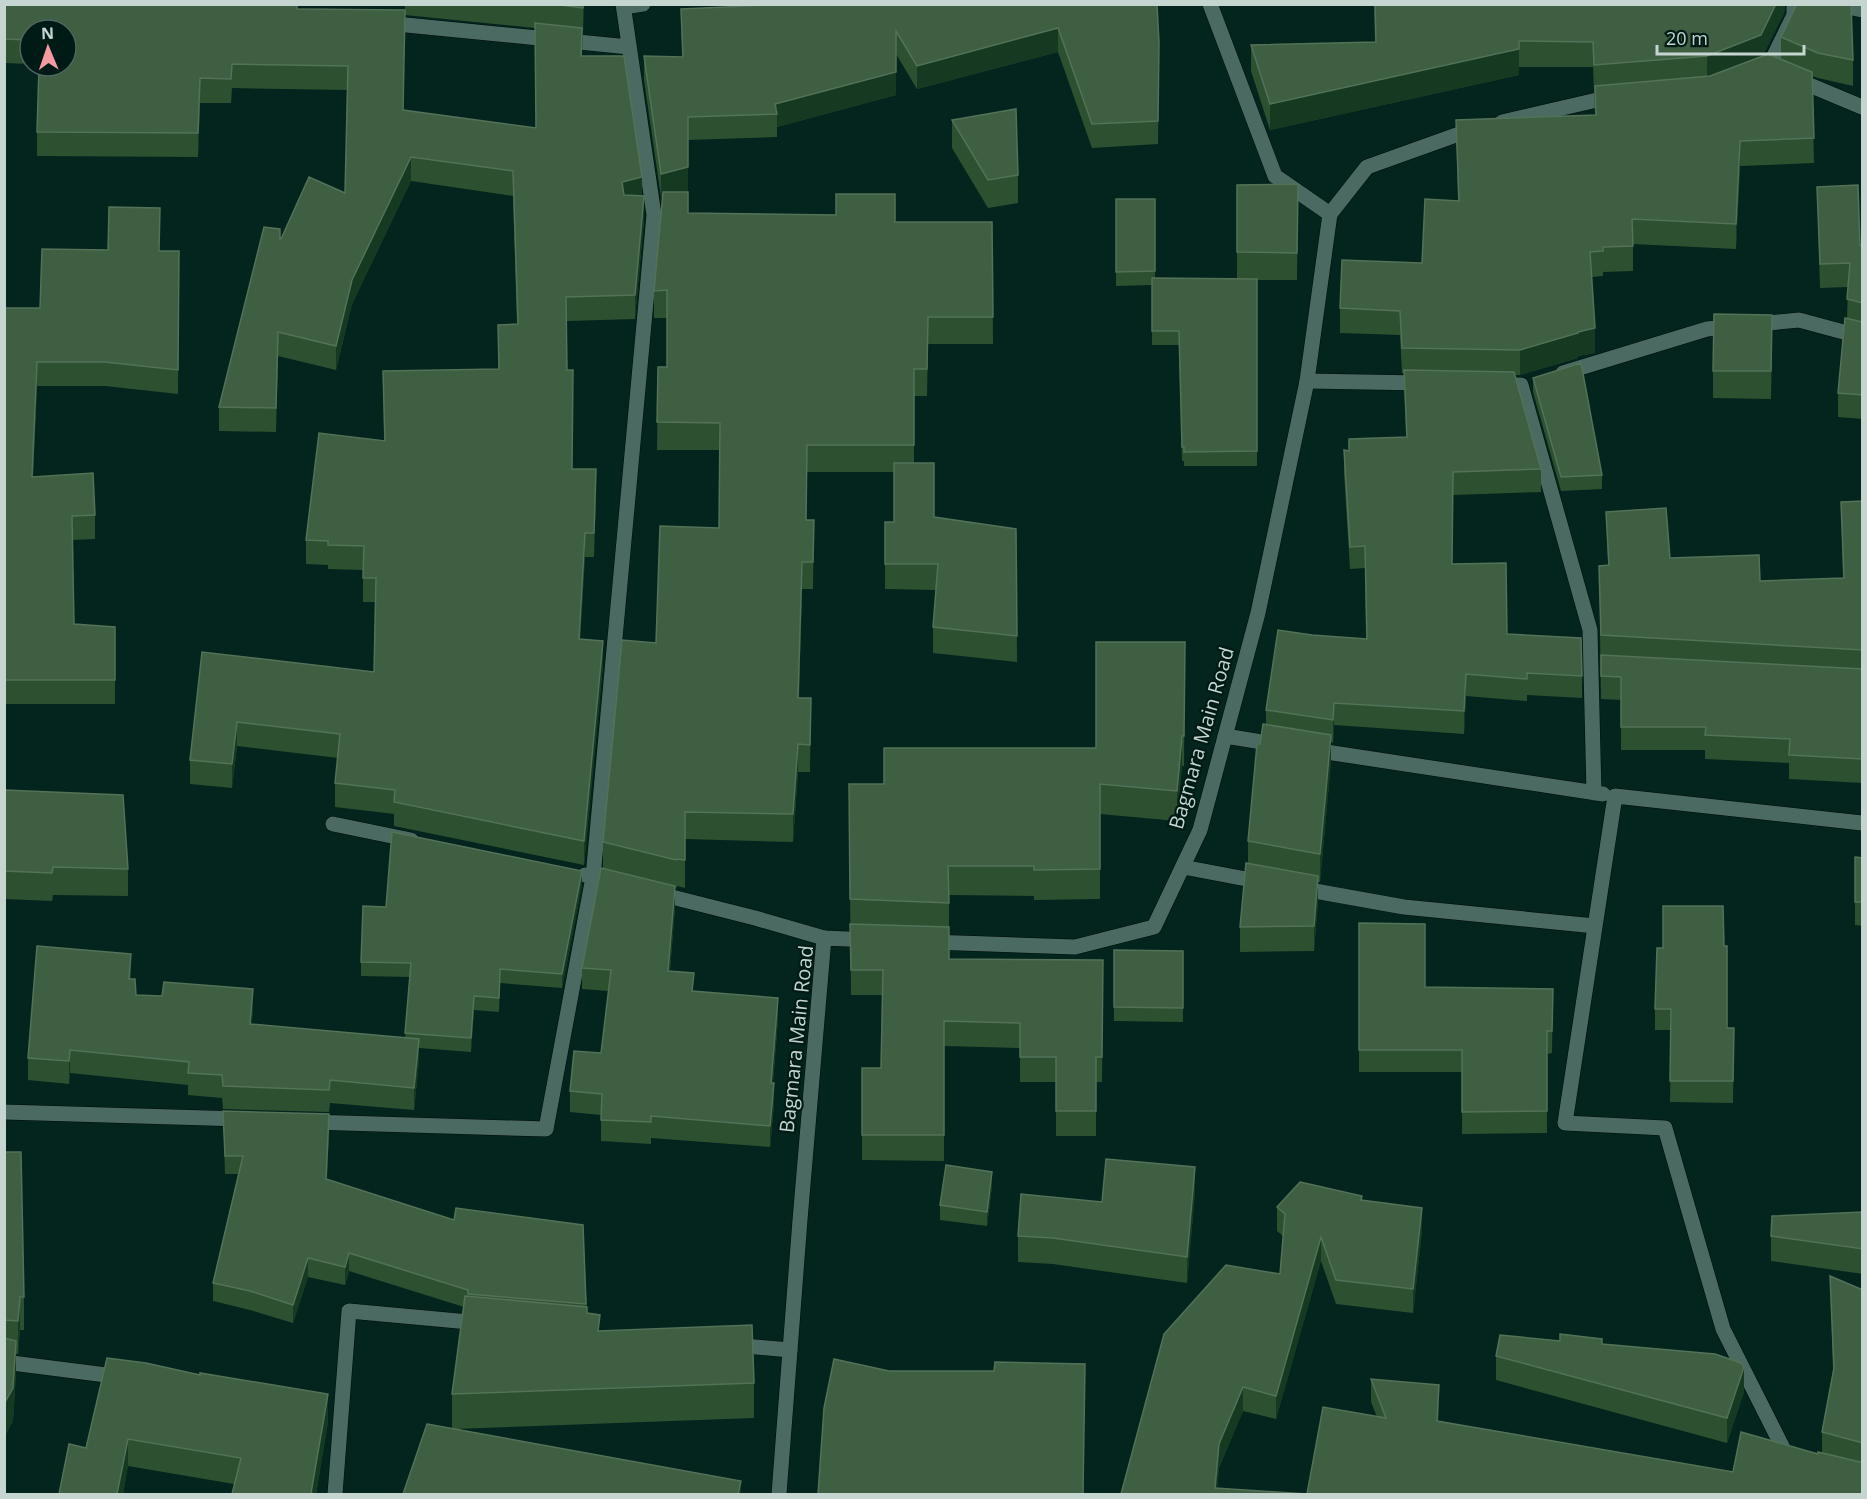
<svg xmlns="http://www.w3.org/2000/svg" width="1867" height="1499" viewBox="0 0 1867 1499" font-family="'Open Sans',sans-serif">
	<rect width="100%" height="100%" fill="#04241e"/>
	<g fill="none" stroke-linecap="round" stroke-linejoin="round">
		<defs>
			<path id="minor" d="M1210,4L1275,176L1330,214
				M1833,4L1862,10
				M624,7L643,4
				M386,23L629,47
				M1795,79L1862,107
				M1563,373L1707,329L1799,320L1862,337
				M1307,381L1422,383
				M1497,385H1521L1590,630L1594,793
				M1225,736L1280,745
				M1313,750L1603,794
				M333,824L411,840
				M1183,867L1262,882
				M618,883L593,877L654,215L623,4
				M1298,888L1404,907L1595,926
				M656,893L755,918L824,938
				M4,1112L241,1119
				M310,1122L546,1129L593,877L585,875
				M734,1345L790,1350
				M4,1362L122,1377
				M1792,1459L1788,1458L1723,1329L1665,1128L1565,1123L1615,796L1862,823
				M335,1494L349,1311L480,1323"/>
			<path id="tertiary" d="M1762,70L1768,68L1794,15V4
				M1502,122L1597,100L1614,98
				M930,942L1075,947L1154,927L1200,830L1258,613L1307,381L1330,214L1367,167L1473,129
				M779,1494L800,1220L824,938L870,940"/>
		</defs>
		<!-- minor casing -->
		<use href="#minor" stroke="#000c08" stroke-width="16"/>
		<!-- tertiary casing -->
		<use href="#tertiary" stroke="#000c08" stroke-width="16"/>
		<!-- minor -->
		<use href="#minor" stroke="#4a6a62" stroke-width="15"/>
		<!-- tertiary -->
		<use href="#tertiary" stroke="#4a6a62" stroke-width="15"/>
	</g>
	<!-- wall -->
	<path fill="#2d5130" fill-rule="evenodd" d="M4,4L405,10V4H584L582,56L642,196L644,220L635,319L567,321V370L572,469L596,493L594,557H585L580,639L603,665L584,865L394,826V814L335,807V783L338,758L237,746L232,788L190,784V760L202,652L374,672L375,602H363V570L328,569V565L306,564V540L384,441L383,371L498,369V325L517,324L513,196L411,181L352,304L336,370L278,356L276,432L219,431V407L280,239H281L345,193L347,90L232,88L231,103H200L198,157L37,156V132L66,66L30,30V64L4,63ZM405,15L535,28L536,128L403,110Z
		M1157,4L1159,43L1158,144L1092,148L1058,52L917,89L896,54V95L777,127V137L688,140V191L680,192L688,213L895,222H992L993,344H928L927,396H914V463L934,517L1016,529L1017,662L933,653V627L936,590L885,589V522H894V472H807L806,520H814L813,589H802L799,698H811L810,772H798L793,842L685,839V888L677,886L676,888H675V908L670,971L694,991L778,1019L773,1083L774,1104L770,1147L651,1138V1144L601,1141V1115L570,1112V1091L601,1053L609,991L582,989V968L603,868V842L656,643L719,528L720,450H657L658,367H667V318H654V291L663,196L661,197L644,80V56L682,57L681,9Z
		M1374,4H1785L1784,13L1763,55L1781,59V37L1853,60V86L1818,78L1812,76L1814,163L1740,166L1736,249L1633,244V271L1603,272V276L1592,277L1595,353L1578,356V358L1520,375H1514L1541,469V492L1453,495L1452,564L1507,634L1582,676V698L1527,695V701L1466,696L1464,734L1334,725L1333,743L1331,742V762L1320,882H1318V901L1314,951L1240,952V927L1248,863V841L1260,744L1266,725V710L1312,635L1366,639L1365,568L1350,569L1344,473V450L1349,451L1406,437L1404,373H1402L1400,335L1340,333V308L1422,263L1458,201L1456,120L1595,115L1593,67H1519V75L1270,130L1251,71V45L1375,42Z
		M952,120L1018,175V203L988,208L952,148Z
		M1298,184L1297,280H1257V466H1184V461H1182L1179,345H1152V285L1116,286V199H1155V278L1237,279V185Z
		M1817,187L1860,245H1863V419L1838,417V393L1847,319L1848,287L1820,288Z
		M160,251H179L178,394L105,386H37L33,477L95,515V539L72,540L74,624L115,627V704H4V308H40Z
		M1772,343L1771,399L1713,398V371Z
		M1533,378L1602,475V489L1561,491L1533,392Z
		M1863,501V783L1789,779V763L1705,759V750H1621V700L1601,699L1599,566L1608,565L1606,512L1670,558L1760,581L1843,578L1841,502Z
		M1185,642L1184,766H1182L1177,821L1100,814V899L1034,900V896L949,895V959L1103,960L1102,1082H1096V1136H1056V1082H1020V1048L944,1046V1161L862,1160V1068H881L882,995H851L849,784H884L1096,748Z
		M4,790L128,869V896L53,895L52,901L4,899Z
		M1855,857L1863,858V926L1855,925Z
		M582,885L562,988L500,983L499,1012L474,1010L471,1052L419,1048V1061L414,1110L330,1103L329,1112L223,1109L222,1098L188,1095V1085L70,1073L69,1084L28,1080V1058L131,979L136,995L253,1011L251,1024L405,1038L410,977L361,976V962L386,907Z
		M1359,923L1425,987L1553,989L1552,1053L1547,1054V1133L1462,1134V1072H1359Z
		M1724,946L1727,1028H1734L1733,1103L1670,1102L1671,1030H1655V1009Z
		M1114,950L1183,951V1022L1114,1021Z
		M223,1111L329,1132L327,1179L454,1220L583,1225L587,1313L600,1331L754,1383V1418L454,1429L741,1494L452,1428V1394L464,1307L349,1271L345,1285L308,1277L293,1323L250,1310L213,1301V1283L238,1174H225Z
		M4,1152L24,1297V1330H20L18,1354H16V1373L13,1421L4,1437Z
		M992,1186L987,1226L940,1220V1205Z
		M1195,1193L1187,1283L1053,1264L1018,1262V1236L1102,1202Z
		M1362,1200L1422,1231L1413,1313L1336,1304L1321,1261L1276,1419L1243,1411L1219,1468L1217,1488L1307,1494L1377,1417L1371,1402V1379L1439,1409L1438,1421L1733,1472L1822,1453V1432L1833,1371L1830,1276L1863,1290V1494H1121L1280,1274L1283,1236L1277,1231V1207Z
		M1863,1212V1274L1771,1261V1236Z
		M1602,1344L1744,1392L1727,1443L1496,1380V1356Z
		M107,1358L328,1422L316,1494H232L234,1484L128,1466L123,1494H59L86,1448Z"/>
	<!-- shaded-wall -->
	<path fill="#163922" d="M583,4H584L583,33Z
		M1776,4H1785L1784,13L1761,60L1707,81V56Z
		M1058,28V52L917,89V66Z
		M896,31V95L777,127V114L775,104Z
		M1519,49V75L1270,130V104Z
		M200,78V103L198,157V133Z
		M1740,141V166L1736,249V224Z
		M411,157V181L352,304L336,370V346L352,280Z
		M688,167V191L661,197V174Z
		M642,177V201L622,206V182Z
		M644,196V220L635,319V295Z
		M1595,328V353L1578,356V358L1520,375V350L1578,332Z
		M37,362V386L32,500V477Z
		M596,469V493L594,557V533Z
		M585,533V557L579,663V639Z
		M802,562V589L798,725V698Z
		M603,641V665L584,865V841Z
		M1466,674V696L1464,734V711Z
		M1334,703V725L1333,743V720Z
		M237,722V746L232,788V764Z
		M1331,735V762L1320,882V854Z
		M1182,736V766L1177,821V791Z
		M798,744V772L793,842V814Z
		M582,871V885L562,988V974Z
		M1318,876V901L1314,951V926Z
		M675,886V908L668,992V971Z
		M131,954V976L129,1002V979Z
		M500,969V983L499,1012V998Z
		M253,989V1011L250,1047V1024Z
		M474,996V1010L471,1052V1038Z
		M778,998V1019L771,1104V1083Z
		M419,1039V1061L414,1110V1088Z
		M70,1050V1073L69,1084V1061Z
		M774,1083V1104L770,1147V1126Z
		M329,1114V1132L326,1197V1179Z
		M1195,1167V1193L1187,1283V1257Z
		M992,1172V1186L987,1226V1212Z
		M1422,1208V1231L1413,1313V1289Z
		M1321,1237V1261L1276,1419V1396Z
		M349,1253V1271L345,1285V1267Z
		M308,1258V1277L293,1323V1305Z
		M20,1297V1330L18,1354V1321Z
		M16,1341V1373L13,1421L4,1437V1404Z
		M1744,1367V1392L1727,1443V1418Z
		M1439,1385V1409L1437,1445V1421Z
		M1243,1387V1411L1219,1468L1217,1494L1215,1488L1219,1444Z
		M328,1394V1422L316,1494H311Z
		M128,1439V1466L123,1494H117Z
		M741,1481V1494H738Z"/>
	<!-- building -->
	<path fill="#3e5f41" stroke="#537258" stroke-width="1.5" d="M4,4H297V9L405,10L403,110L536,128L535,23L582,28L581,56H624L642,177L622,182L624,195L644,196L635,295L566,297L567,370H573L572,469H596L594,533H585L579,639L603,641L584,841L394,802L395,790L335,783L340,734L237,722L232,764L190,760L202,652L374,672L376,578H363L364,546L328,545V541L306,540L319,433L385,441L383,371L499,369L498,325L518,324L513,171L411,157L352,280L336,346L278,332L276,408L219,407L264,227L280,229V239H281L309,177L345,193L348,66L232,64L231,79L200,78L198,133L37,132L39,66H66V30H30V40L4,39Z
		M552,4H583V8Z
		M789,4H1157L1159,43L1158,121L1092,124L1058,28L917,66L896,31V72L775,104L777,114L688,117V167L661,174L644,56L683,57L681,9Z
		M1375,4H1776L1761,35L1707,56L1594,65L1593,42L1519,41V49L1270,104L1251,45L1376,42Z
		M1797,4H1851L1853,60L1818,53L1781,37Z
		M1768,54L1812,72L1814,138L1740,141L1736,224L1632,219L1633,246L1603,247V251L1590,252L1595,328L1578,332V333L1520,350L1402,348L1400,311L1340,308L1342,260L1422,263L1425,199L1459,201L1456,120L1596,115L1595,86L1710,76Z
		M1016,109L1018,175L988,180L952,120Z
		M1298,184L1297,253L1237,252V185Z
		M1858,185L1860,245H1863V303L1847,299L1850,263L1820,264L1817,187Z
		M663,192H688V213L836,215V194H895V222H992L993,317H928L927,369H914V445H807L806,520H814L813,562H802L798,698H811L810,745L798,744L793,814L685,812V860L677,859L676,860L603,842L622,640L656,643L660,526L719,528L720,423L657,422L658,367H667V290L654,291Z
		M1116,199H1155V271L1116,272Z
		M109,207L160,208L159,251H179L178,370L105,362H37L32,477L93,473L95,515L72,516L74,624L115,627V680H4V308H40L42,249L108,250Z
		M1152,278L1257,279V451L1184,452V447H1182L1179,331H1152Z
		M1714,314L1772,315L1771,371H1713Z
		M1845,318L1863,322V395L1838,393Z
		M1581,363L1602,475L1561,477L1533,378Z
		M1404,370L1514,372L1541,469L1453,472L1452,564L1506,563L1507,634L1581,638L1582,676L1527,673V679L1466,674L1464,711L1334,703L1333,720L1266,710L1278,630L1312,635L1367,639L1365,546L1350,547L1344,450L1349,451V439L1407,437Z
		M894,463H934V517L1016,529L1017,636L933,627L938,564H885V522H894Z
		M1863,501V650L1601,635L1599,566L1609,565L1606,512L1666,508L1670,558L1759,555L1760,581L1844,578L1841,502Z
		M1096,642H1185L1184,736H1182L1177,791L1100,784V869L1034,870V866H948L949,903L850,899L849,784H884V748H1096Z
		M1601,655L1863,669V759L1789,755L1790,739L1705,735L1706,727H1621V677L1601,676Z
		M1263,724L1331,735L1320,854L1248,841L1257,744H1260Z
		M4,790L123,795L128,869L53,867L52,873L4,871Z
		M392,832L582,871L562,974L500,969L499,998L474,996L471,1038L405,1033L411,963L361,962L363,906L386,907Z
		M1855,857L1863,858V902H1855Z
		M1246,863L1318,876L1314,926L1240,927Z
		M601,868L675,886L668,971L694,973L692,991L778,998L771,1083H774L770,1126L651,1116V1122L601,1120L602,1094L570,1091L574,1051L601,1053L611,970L582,968Z
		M1663,906H1723L1724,946H1727V1028H1734L1733,1081H1670L1671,1009H1655L1657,948H1663Z
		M1359,923L1425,924V987L1553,989L1552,1031H1547V1111L1462,1112V1050H1359Z
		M850,924L949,927V959L1103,960L1102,1057H1096V1111H1056V1057H1020V1023L944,1021V1135H862V1068H881L883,970H851Z
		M37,946L131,954L129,979H135L136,995L162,996L164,982L253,989L250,1024L419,1039L414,1088L330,1080L329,1090L223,1086L222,1075L188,1073L189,1062L70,1050L69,1061L28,1058Z
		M1114,950L1183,951V1008L1114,1007Z
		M223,1111L329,1114L326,1179L454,1220L456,1208L583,1225L586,1304L468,1294V1290L349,1253L345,1267L308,1258L293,1305L250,1291L213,1283L243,1156H225Z
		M4,1152H21L24,1297H20L18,1321L4,1320Z
		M1106,1159L1195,1167L1187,1257L1053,1238L1018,1236L1021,1194L1102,1202Z
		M946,1165L992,1172L987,1212L940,1205Z
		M1300,1182L1362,1196L1361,1200L1422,1208L1413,1289L1336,1280L1321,1237L1276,1396L1243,1387L1219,1444L1215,1488L1307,1494L1323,1407L1386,1418L1371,1379L1439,1385L1437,1421L1733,1472L1741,1432L1818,1454V1452L1860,1462H1863V1494H1121L1164,1334L1226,1265L1280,1274L1285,1214L1277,1207Z
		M1863,1212V1249L1771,1236L1772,1216Z
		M1830,1276L1863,1290V1443L1822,1432L1834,1368Z
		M465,1296L587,1307V1313L600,1315L598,1331L752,1325L754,1383L452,1394Z
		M1560,1334L1602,1339V1344L1715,1354L1741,1363L1744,1367L1727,1418L1496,1356L1500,1335L1560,1341Z
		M4,1338L16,1341L13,1388L4,1404Z
		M107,1358L146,1363L200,1375V1373L328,1394L311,1493L314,1494H232L241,1458L128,1439L117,1494H59L69,1444L86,1448Z
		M834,1359L889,1371H994L995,1362L1085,1364L1083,1494H818L824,1408Z
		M427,1424L741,1481L738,1494H403Z"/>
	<g text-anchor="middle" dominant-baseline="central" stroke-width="4.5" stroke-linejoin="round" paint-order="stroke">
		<!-- street labels -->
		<g font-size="20" fill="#c5d6d1" stroke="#001b15">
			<text transform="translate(1201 738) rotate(-74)">Bagmara Main Road</text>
			<text transform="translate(796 1039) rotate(-84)">Bagmara Main Road</text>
		</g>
	</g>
	<!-- border -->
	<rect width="1867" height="1499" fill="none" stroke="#c5d6d1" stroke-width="12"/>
	<!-- north arrow -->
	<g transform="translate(48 48) rotate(358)"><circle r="28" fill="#001b15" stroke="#4f6660" stroke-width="1.5"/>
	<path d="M0-4.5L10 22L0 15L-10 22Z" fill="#f49aa0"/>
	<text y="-9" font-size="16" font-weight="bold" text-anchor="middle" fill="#c5d6d1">N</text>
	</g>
	<!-- scale -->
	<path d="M1657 45v9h147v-9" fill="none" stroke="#c5d6d1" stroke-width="3"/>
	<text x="1666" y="45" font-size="18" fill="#c5d6d1" stroke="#001b15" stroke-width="4.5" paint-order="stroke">20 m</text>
</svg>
